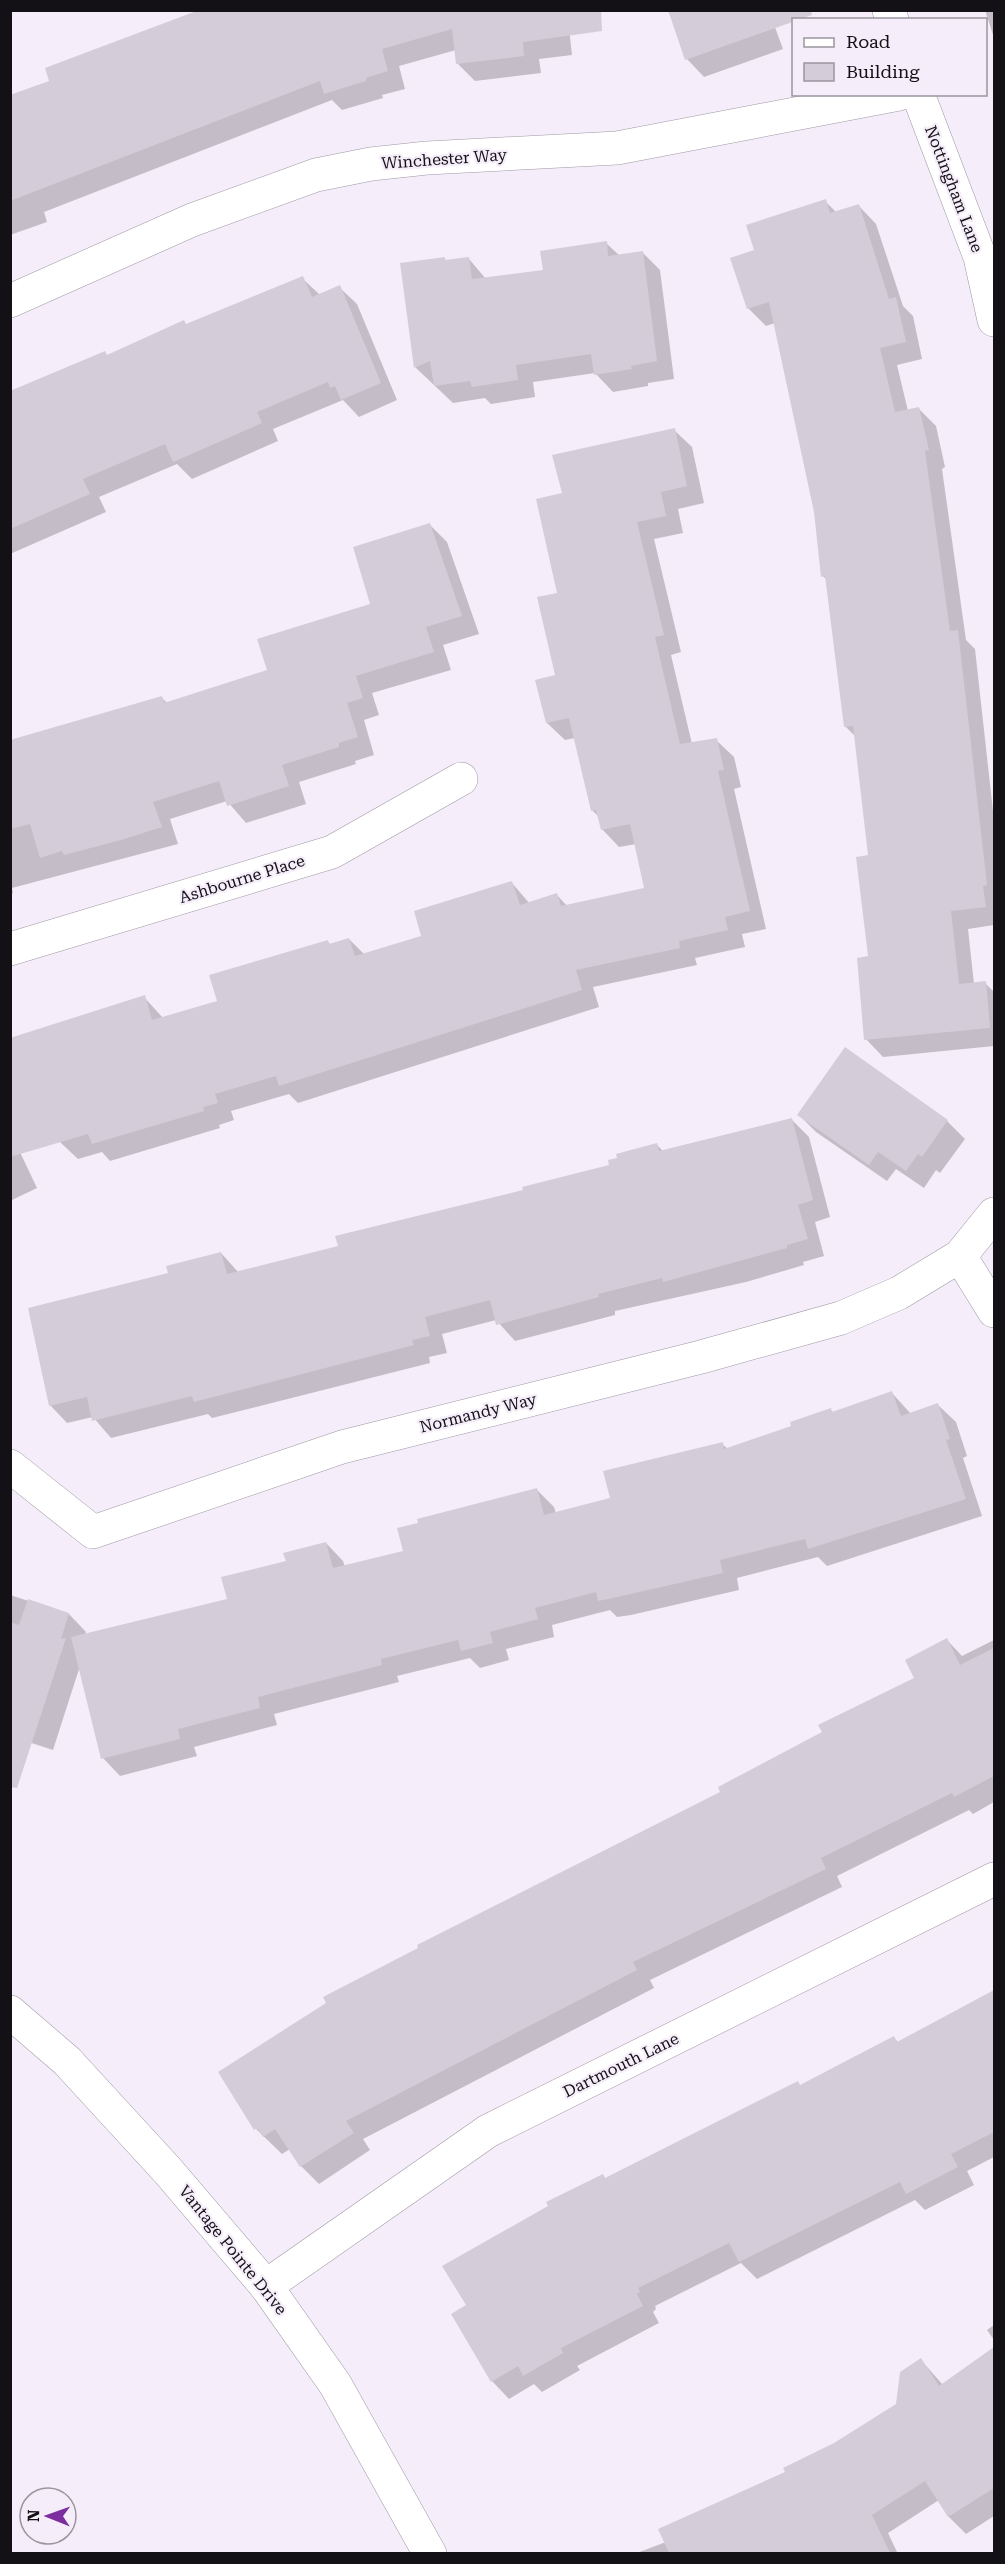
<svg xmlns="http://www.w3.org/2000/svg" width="1005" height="2564" viewBox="0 0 1005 2564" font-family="'Roboto Serif',serif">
	<rect width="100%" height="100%" fill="#f5edf9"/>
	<!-- shadow -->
	<path fill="#0003" d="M567,10L572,55L539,59L541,73L475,81L458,64L456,50L399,66L405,89L382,95L383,98L342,110L332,100L44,212L47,222L10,235V97Z
		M670,10L772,19L783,49L704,77L687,59Z
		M985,10H994V38Z
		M825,201L837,213L859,206L876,224L903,306L913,316L922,359L897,365L908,411L918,408L936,426L945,467L942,469L966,640L975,649L994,820V925L968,929L974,984L985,983L994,992V1046L883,1057L866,1039L870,958V856L856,737L845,726L828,581L823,576L815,511L775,323L766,326L748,308L756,251Z
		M606,243L620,256L642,252L660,270L674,379L648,383V386L613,392L595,373L533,382L535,397L491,404L485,398L453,403L416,368L401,264L444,258L447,262L469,259L486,279L544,272Z
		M302,278L320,295L339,287L357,304L397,400L359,417L343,400L273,429L278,441L192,479L177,464L99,497L106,512L10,554V409L104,352L108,356Z
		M674,430L692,447L704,503L678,509L683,533L654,539L681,652L671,655L692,744L716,740L734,757L741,787L734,789L766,929L742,934L745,947L695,958L697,965L593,987L599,1007L298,1103L289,1094L231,1111L234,1120L219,1125L220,1128L110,1161L102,1152L78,1159L60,1142L144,997L163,1018L219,1002L327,941L331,945L349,939L365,955L423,937L512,883L530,904L557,895L568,907L646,890L636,844L619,847L602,829L599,817L592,810L575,738L565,740L547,723L557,676L563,495Z
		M430,525L447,542L479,634L443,645L451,670L372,693L379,715L364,720L374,755L355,761L356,764L299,782L306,804L246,823L227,801L170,819L178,844L12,888L13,893L10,894V741L161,697L167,703L269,671L372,605Z
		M845,1049L947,1121L965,1139L940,1173L936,1170L924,1188L896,1169L887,1181L816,1132L799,1115Z
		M791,1119L809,1137L830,1217L815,1222L824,1256L803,1262L804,1265L746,1282L615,1311V1315L515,1341L496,1320L442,1334L447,1353L429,1357L430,1363L212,1418L208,1414L111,1438L93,1417L67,1423L50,1405L169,1274L221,1253L239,1273L340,1247L611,1166L657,1145L663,1151Z
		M10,1131L37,1188L10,1201Z
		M892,1393L911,1414L938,1405L956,1422L967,1456L963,1458L982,1516L827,1566L818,1557L737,1578L739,1590L631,1615L617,1617L610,1610L552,1625L554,1637L506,1649L509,1660L480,1668L470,1658L397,1676L399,1682L274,1714L277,1725L194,1747L197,1756L120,1776L103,1758L80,1666L53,1750L10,1736V1595L69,1614L86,1632L85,1635L229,1600L287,1562L326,1543L343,1561L345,1567L405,1552L537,1490L554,1507L556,1514L612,1500L722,1444L728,1449L793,1427L831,1410L834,1413Z
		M947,1640L962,1656L994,1640V1802L973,1814L969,1810L837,1876L842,1887L650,1980L654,1988L363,2139L370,2150L319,2184L301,2166L290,2149L282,2154L256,2129L722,1793L916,1679Z
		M994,1993V2157L967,2171L974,2185L925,2210L915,2200L757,2279L741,2263L655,2306L656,2309L653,2312L659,2323L577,2366L580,2370L542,2392L534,2384L509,2399L492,2381L453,2314L468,2306L603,2176L606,2179L801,2086L894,2038L899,2043Z
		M994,2325V2340L987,2330Z
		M994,2349V2516L966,2534L949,2517L939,2500L888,2533L898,2554H634L666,2542L787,2473L897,2405L921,2360L943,2385Z"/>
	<!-- building -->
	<path fill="#d4cdd9" d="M199,10H601L602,31L523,42L524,56L456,64L452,29L382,49L388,71L366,78V81L324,94L320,81L10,201V95L49,81L45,68Z
		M668,10H811L812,15L685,60Z
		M826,199L830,213L859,204L889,299L896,297L906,342L880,348L895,412L919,407L929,450L925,451L950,631L958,630L987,885L983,886L986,907L951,911L959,984L986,981L990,1028L864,1040L857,958L868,956L856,857L868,855L853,726L844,727L825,576L821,577L814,512L769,302L747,309L730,258L754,250L746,225Z
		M607,241L608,256L643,251L657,361L631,366L632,369L594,375L591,354L516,365L518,380L472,387L470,381L434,386L430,361L414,368L400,263L445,257V260L469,257L472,279L543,270L540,251Z
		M303,276L312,297L340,285L381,383L341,400L335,386L330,388L328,382L257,412L262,423L173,462L165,444L83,479L90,494L10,529V391L105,351L107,355L184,320L186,324Z
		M675,428L687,486L661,492L666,516L637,522L664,635L655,637L680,744L717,738L724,770L718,771L750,911L725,917L728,930L679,941L680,948L576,970L582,990L279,1086L276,1076L215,1094L218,1103L203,1107L204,1111L92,1144L88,1134L10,1157V1038L145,995L152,1020L217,1001L209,975L328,940L329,944L349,938L355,956L421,936L414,911L512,881L520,905L557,893L561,906L644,888L630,824L601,830L596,810L591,811L569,718L546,723L535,680L555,675L537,597L557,593L536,499L562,493L552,455Z
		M430,523L462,616L426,627L434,652L356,676L363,698L347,703L358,737L339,743V747L282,765L289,786L227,806L219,781L153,802L162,827L121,840L64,855L62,851L40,858L30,824L10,829V740L162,696L164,703L267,670L257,639L370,604L353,547Z
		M845,1047L948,1120L922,1157L918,1154L906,1171L878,1152L869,1165L797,1115Z
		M792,1118L813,1200L798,1205L808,1239L787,1245V1248L663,1282L662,1278L598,1294L599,1297L496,1325L490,1300L425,1317L430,1336L412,1340L414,1345L194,1402L192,1396L92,1421L87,1397L49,1406L28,1308L168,1273L166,1266L221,1252L227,1274L338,1246L335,1236L523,1190L522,1187L609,1165L608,1160L617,1158L616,1154L657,1143L659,1151Z
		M892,1391L901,1416L938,1403L950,1439L946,1440L966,1499L808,1549L805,1539L720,1560L723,1573L613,1598L598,1601L596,1592L535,1608L538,1619L490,1632L493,1643L461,1651L458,1640L381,1659L382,1665L258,1697L260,1708L178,1729L180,1739L101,1759L71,1637L227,1599L221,1577L286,1561L283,1553L326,1542L333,1568L403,1551L397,1528L418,1523L417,1519L537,1488L544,1515L610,1498L603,1471L723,1442L724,1449L791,1426L790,1422L831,1408L832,1412Z
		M28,1599L69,1613L61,1639L66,1638L17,1788L10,1787V1622L19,1625Z
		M947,1638L960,1665L994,1648V1776L954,1797L952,1793L821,1858L826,1869L633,1962L637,1970L346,2121L354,2133L300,2167L275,2129L263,2137L257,2128L254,2130L218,2072L326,2003L323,1997L418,1948L417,1945L720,1792L718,1787L822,1732L818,1725L914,1678L905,1660Z
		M994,1990V2132L951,2154L958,2167L906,2194L900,2182L739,2262L729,2243L638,2288L640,2292L637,2294L643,2306L561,2348L563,2353L523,2376L518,2366L491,2382L451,2314L466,2305L442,2266L548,2206L546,2202L603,2174L605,2178L798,2081L800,2085L894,2036L897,2042Z
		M994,2347V2488L948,2517L925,2481L872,2515L890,2553H669L658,2529L785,2472L783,2468L834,2443L896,2404L900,2372L921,2358L939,2386Z"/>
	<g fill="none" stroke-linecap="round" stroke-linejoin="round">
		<defs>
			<path id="minor" d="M889,10L892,20
				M918,94L980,257L994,320
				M10,301L192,220L316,175L371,164L427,158L617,148L899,94
				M10,949L332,852L461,779
				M960,1256L994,1311
				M10,1466L93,1532L342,1447L701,1357L841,1318L899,1293L960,1256L994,1214
				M266,2286L488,2131L994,1879"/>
			<path id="tertiary" d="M10,2012L67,2061L168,2171L266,2286L335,2384L430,2554"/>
		</defs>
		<!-- minor casing -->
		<use href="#minor" stroke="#9f98a4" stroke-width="34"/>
		<!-- tertiary casing -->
		<use href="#tertiary" stroke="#9f98a4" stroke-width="34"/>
		<!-- minor -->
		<use href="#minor" stroke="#fff" stroke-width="33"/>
		<!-- tertiary -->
		<use href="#tertiary" stroke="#fff" stroke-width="33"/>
	</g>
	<g text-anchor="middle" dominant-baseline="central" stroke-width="4.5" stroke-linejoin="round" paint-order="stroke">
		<!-- street labels -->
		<g font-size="16" fill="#131115" stroke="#f5edf9">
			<text transform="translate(444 159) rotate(-4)">Winchester Way</text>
			<text transform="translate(954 189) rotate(69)">Nottingham Lane</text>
			<text transform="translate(242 879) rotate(-17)">Ashbourne Place</text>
			<text transform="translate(478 1413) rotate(-14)">Normandy Way</text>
			<text transform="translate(621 2065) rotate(-26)">Dartmouth Lane</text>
			<text transform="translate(233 2250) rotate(51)">Vantage Pointe Drive</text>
		</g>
	</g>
	<!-- border -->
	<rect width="1005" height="2564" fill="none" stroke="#131115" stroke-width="24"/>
	<!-- legend -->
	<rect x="792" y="18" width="195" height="78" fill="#f5edf9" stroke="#9b959e" stroke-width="1.5"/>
	<rect x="804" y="38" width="30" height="9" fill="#ffffff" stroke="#9b959e" stroke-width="1.5"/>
	<text x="846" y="48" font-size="18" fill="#131115">Road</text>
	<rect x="804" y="63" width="30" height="18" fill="#d4cdd9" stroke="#9b959e" stroke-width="1.5"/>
	<text x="846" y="78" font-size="18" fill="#131115">Building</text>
	<!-- north arrow -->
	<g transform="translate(48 2516) rotate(271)"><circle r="28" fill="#f5edf9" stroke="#9b959e" stroke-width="1.5"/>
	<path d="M0-4.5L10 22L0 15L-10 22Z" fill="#7c2e9f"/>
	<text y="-9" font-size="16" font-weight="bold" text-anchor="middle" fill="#131115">N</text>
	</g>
</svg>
